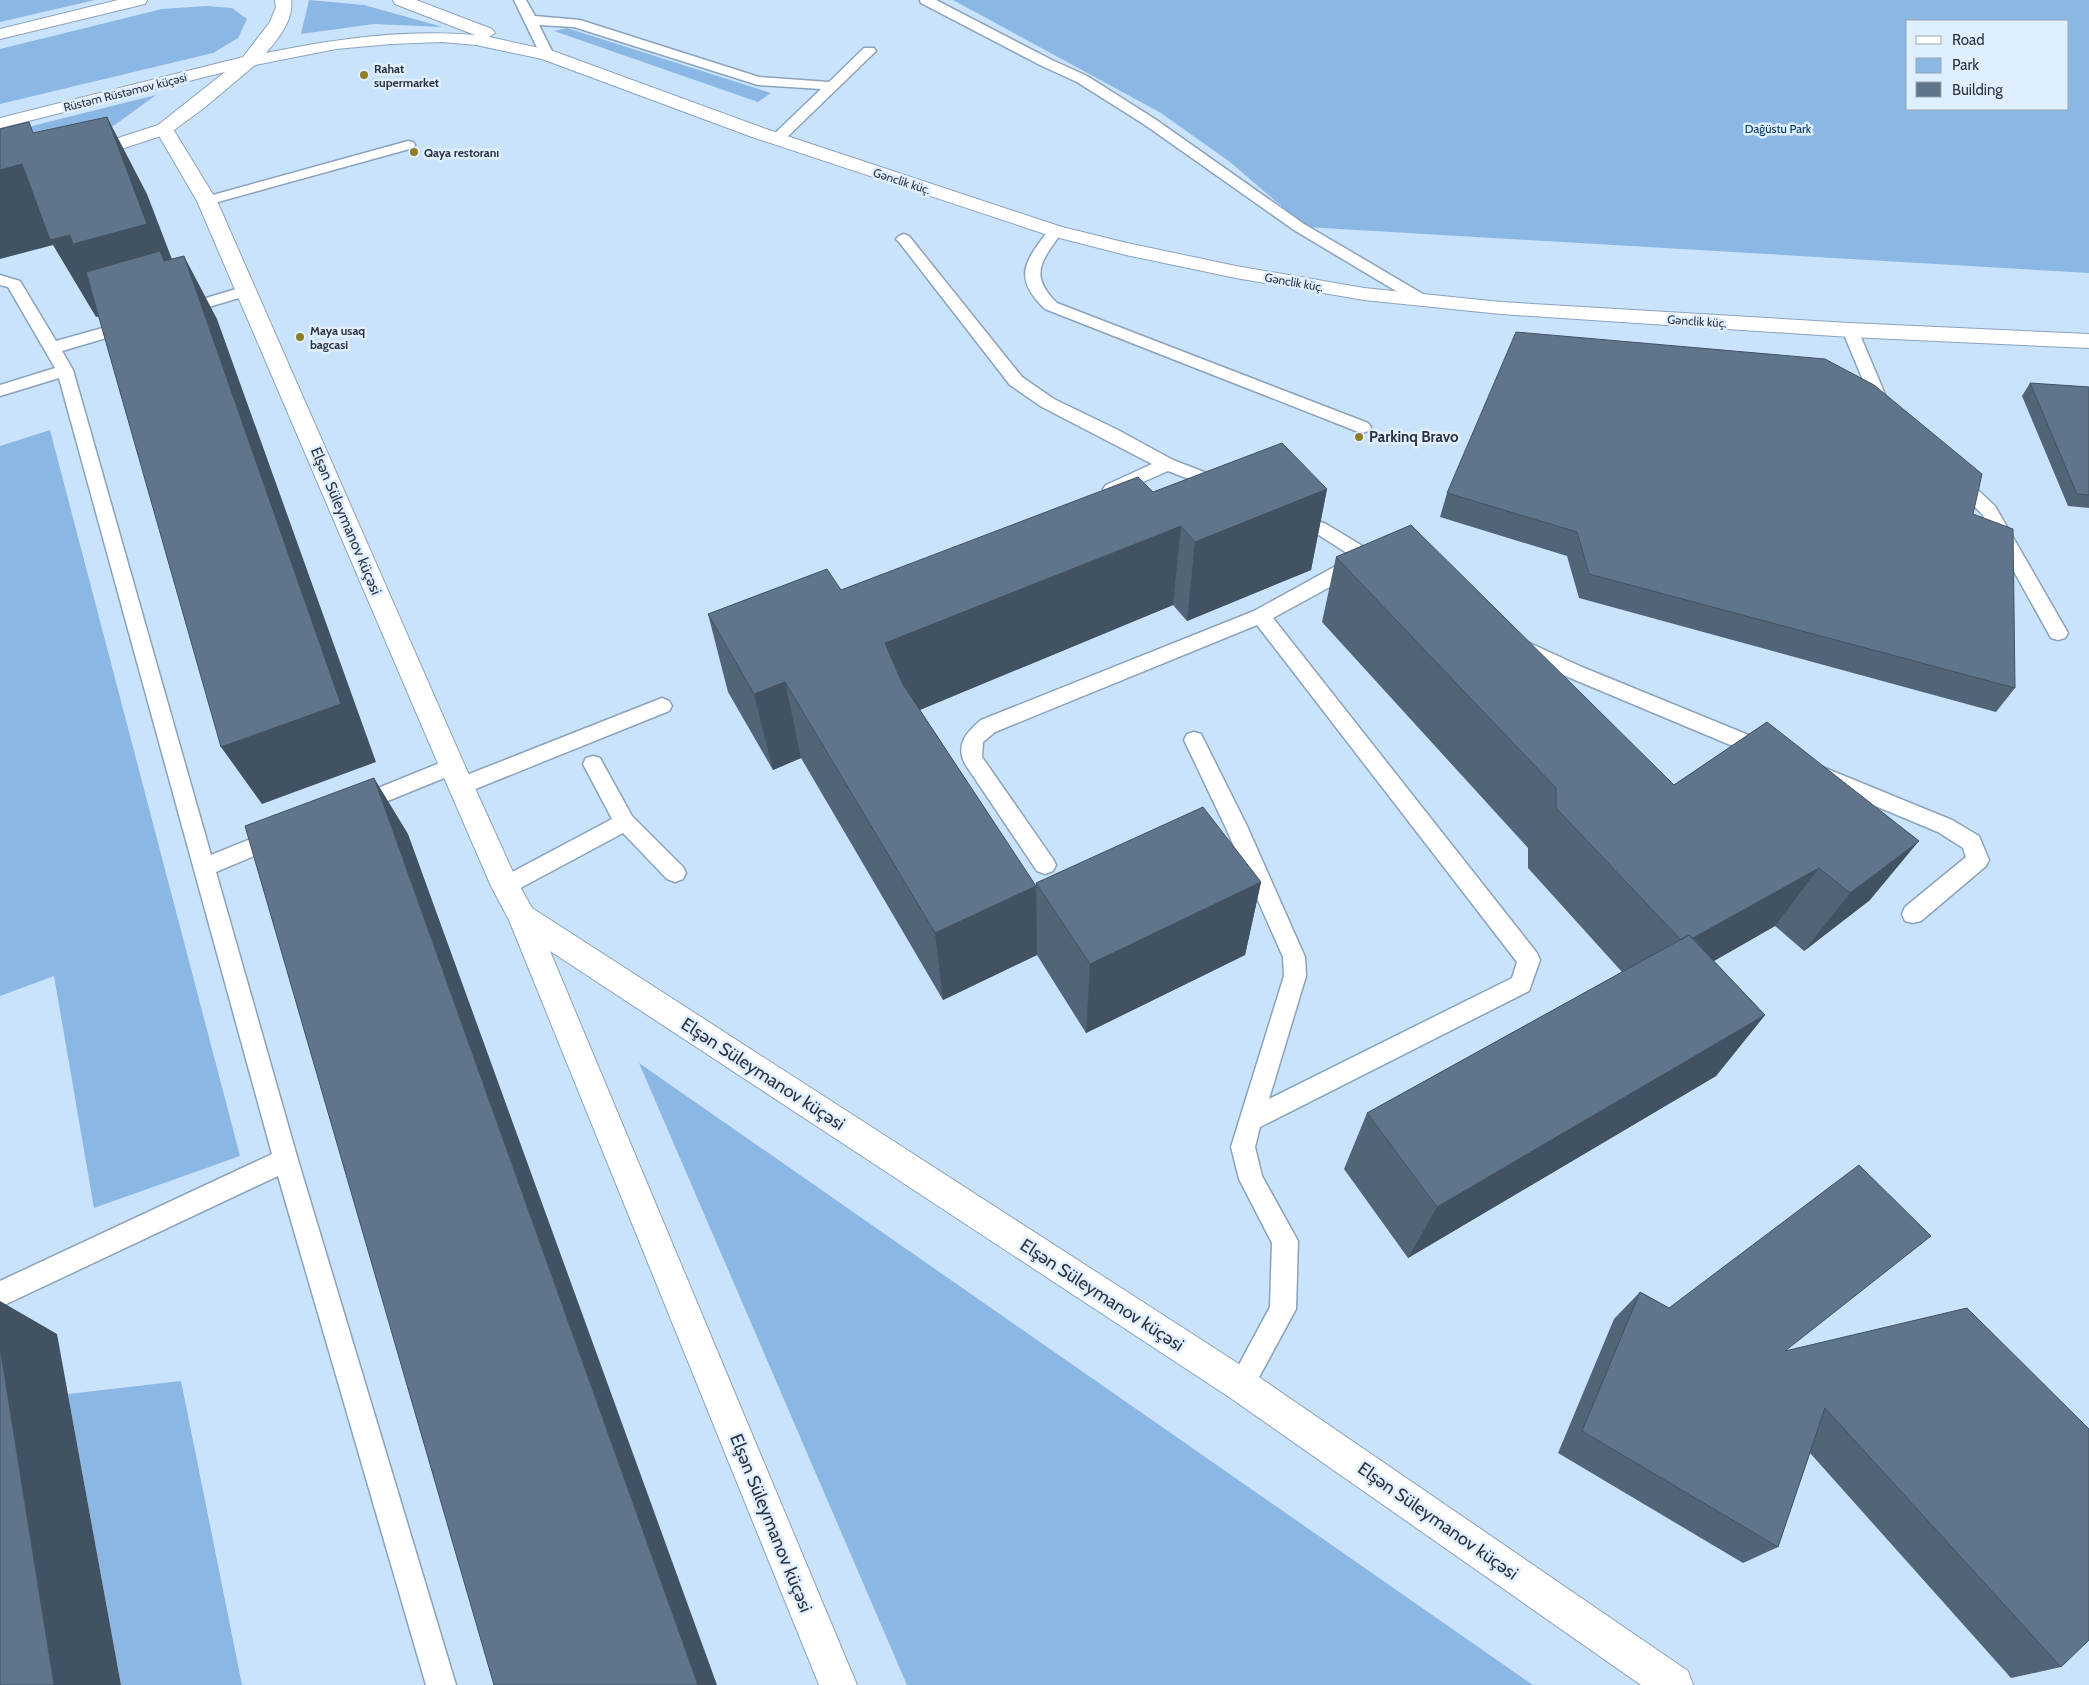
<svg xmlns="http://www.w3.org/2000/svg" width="2089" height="1685" viewBox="0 0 2089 1685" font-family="Cabin,sans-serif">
	<rect width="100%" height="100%" fill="#cae3fd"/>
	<!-- green -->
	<path fill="#8bb7e4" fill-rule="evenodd" d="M0,0H95L0,22Z
		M309,0L364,5L443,27L374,24L301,34Z
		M953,0H2089V273L1306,227L1230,162L1161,113ZM1908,21H2068V109H1908Z
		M206,6L232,8L247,19L238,38L213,53L0,104V49L162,9Z
		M567,28L771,93L758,102L554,31Z
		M156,95L105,132L0,134Z
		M50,430L240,1156L94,1208L54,976L0,996V446Z
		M639,1063L1533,1685H907Z
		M181,1381L242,1685H121L68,1394Z"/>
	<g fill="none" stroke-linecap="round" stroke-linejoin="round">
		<defs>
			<path id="lane" d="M514,0H526L535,16L580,20L759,77L829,82L864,48H874L876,51L782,142H772L770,139L772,136L821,89L758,85L574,27L539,25L554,55L547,59L542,58Z
				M920,0H936L1052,60L1087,76L1155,119L1304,224L1428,297L1430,300L1428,303H1416L1294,230L1145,125L1077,82L1042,66L921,3Z
				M408,141L413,142L415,145L413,148L207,205L202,204L200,201L202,198Z
				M1055,226L1060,228L1063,231C1043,259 1027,274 1057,303L1368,423L1371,427L1368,431L1362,433L1356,431L1045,309C1011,276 1026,261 1050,228Z
				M904,234L909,236L1022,377L1054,399L1118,430L1173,460L1230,482L1233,486L1230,490L1224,492L1218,490L1168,471L1118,493L1112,495L1106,493L1103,489L1106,485L1152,464L1042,407L1010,385L899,242L896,239L899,236Z
				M0,275L20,281L56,341L131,320L137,321L139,325L137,329L62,351L73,370L211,855L278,828L285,831L289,837L285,843L216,872L298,1160L456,1685H426L278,1176L0,1307V1281L272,1154L59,378L0,396V385L55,368L8,287L0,285Z
				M246,286L252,288L254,291L252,294L182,315L176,313L174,310L176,307Z
				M1850,325L1856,326L1858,330L1892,411L1890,415L1884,417L1878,415L1876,411L1842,330L1844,326Z
				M1955,472L1961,474L1995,506L2068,633L2065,638L2058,640L2051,638L1982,514L1946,478L1949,474Z
				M1293,511L1326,524L1384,559L1386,564L1384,569L1377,571L1363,564L1348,577L1273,618L1537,953L1540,960L1529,991L1260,1127L1255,1147L1262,1176L1298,1241L1296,1309L1250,1394L1241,1398L1232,1394L1228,1385L1270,1307L1272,1243L1239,1179L1231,1147L1284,976L1283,957L1225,826L1184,740L1187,734L1194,732L1201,734L1247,826L1305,957L1306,976L1269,1099L1512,978L1517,962L1257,625L995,732L983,742L982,757L1053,859L1056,865L1053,871L1045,874L1037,871L965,764C955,744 967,732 981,720L1254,611L1334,567L1350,555L1314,532L1287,521L1284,517L1287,513Z
				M1521,639L1582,667L1773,745L1776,751L1773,757L1766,759L1759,757L1568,677L1514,651L1511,646L1514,641Z
				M662,698L669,701L672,706L669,711L468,792L461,794L454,792L451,786L454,780Z
				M593,756L600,758L632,816L683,867L686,873L683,879L675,882L667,879L623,833L513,892L505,895L497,892L494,886L497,880L612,819L583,764L586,758Z
				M452,758L459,760L462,766L459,772L358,813L351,811L348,805L351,799Z
				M1820,766L1952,820L1979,836L1989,860L1986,866L1921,921L1913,923L1905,921L1902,914L1905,907L1966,857L1963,848L1938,832L1813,780L1810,774L1813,768Z"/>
			<path id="street" d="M164,123L170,125L173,129L217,201L465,766L517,881L532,908L1253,1373L1688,1671L1693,1685H1641L1229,1397L550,951L857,1685H819L509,920L491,886L439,766L197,201L155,129L158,125Z"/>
			<path id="secondary" d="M118,0H147L145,4L0,39V29Z
				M275,0H291C294,20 278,39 266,53C335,39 404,29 475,35L395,4L393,0H416L492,29L495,33L489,37L553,51L766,129L1062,227L1127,243L1236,266L1364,288L1501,302L1850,323L2089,334V348L1850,337L1501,314L1364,300L1236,278L1126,255L1048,235L752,137L542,59L476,45L442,42L391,44L336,49L255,65L204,108L170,133L85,161L78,159L76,155L78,151L158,125L225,72L0,128V118L243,57L270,22L276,7Z"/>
		</defs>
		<!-- lane casing -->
		<use href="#lane" stroke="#8ba2bb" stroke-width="3"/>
		<!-- street casing -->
		<use href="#street" stroke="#8ba2bb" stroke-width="2"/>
		<!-- secondary casing -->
		<use href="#secondary" stroke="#8ba2bb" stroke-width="2"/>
		<!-- lane -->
		<use href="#lane" fill="#fff" fill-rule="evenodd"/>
		<!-- street -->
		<use href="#street" fill="#fff" fill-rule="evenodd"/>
		<!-- secondary -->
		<use href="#secondary" fill="#fff" fill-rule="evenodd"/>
	</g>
	<!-- wall -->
	<path fill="#526578" d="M2030,383L2089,387V508L2068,506L2022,396Z
		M1327,489L1311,570L1187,621L1173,605L920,710L1036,886V883L1261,882L1245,955L1086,1033L1037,955L943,1000L801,758L773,770L728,692L708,614L841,590Z
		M1447,493L1973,514L2015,688L1996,712L1579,598L1567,556L1440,517Z
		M1336,557L1674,785L1767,722L1870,900L1804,951L1775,926L1714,961L1765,1015L1716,1076L1408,1258L1344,1169L1367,1113L1622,972L1528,868V848L1322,622Z
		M1640,1292L1669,1308L1785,1351L2061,1667L2011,1678L1810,1453L1778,1547L1743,1563L1558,1453L1614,1319Z"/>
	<!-- shaded-wall -->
	<path fill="#425262" d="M107,117L147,194L188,301L113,313L96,317L53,245L0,259V170Z
		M184,256L217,319L376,762L262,804L221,747Z
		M1327,489L1311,570L1187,621L1195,542Z
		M1181,526L1173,605L895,720L885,643Z
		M785,682L801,758L773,770L754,694Z
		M374,778L408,834L717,1685H698Z
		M1919,841L1870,900L1804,951L1850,893Z
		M1819,868L1775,926L1647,999L1684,943Z
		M1261,882L1245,955L1086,1033L1090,964Z
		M1036,886L1037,955L943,1000L935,933Z
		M1765,1015L1716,1076L1408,1258L1437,1207Z
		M0,1301L57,1334L121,1685H54L0,1348Z"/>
	<!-- building -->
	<path fill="#5f758c" stroke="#425262" d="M107,117L147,224L73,244L70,235L50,240L22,164L0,170V129L29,122L33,133Z
		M160,251L164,261L184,256L341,704L221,747L86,272Z
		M1516,332L1825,359L1874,385L1982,474L1973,514L2013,529L2015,688L1589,574L1577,532L1447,493Z
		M2030,383L2089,387V495L2077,494Z
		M1282,443L1327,489L1195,542L1181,526L885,643L902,683L1036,886L935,933L785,682L754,694L708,614L827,569L841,590L1138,477L1153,492Z
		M1411,525L1674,785L1767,722L1919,841L1850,893L1819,868L1693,938L1689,935L1681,940L1556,808V788L1336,557Z
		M374,778L698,1685H494L245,826Z
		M1203,807L1261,882L1090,964L1036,883Z
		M1689,935L1765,1015L1437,1207L1367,1113Z
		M1859,1165L1931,1236L1785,1351L1967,1308L2089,1429V1640L2061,1667L1825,1408L1778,1547L1582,1431L1640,1292L1669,1308Z
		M0,1348L2,1360L54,1685H0Z"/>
	<!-- markers -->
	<g fill="#8e7f26" stroke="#e0efff" stroke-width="2">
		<circle cx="364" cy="75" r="5"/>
		<circle cx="414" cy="152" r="5"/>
		<circle cx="300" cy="337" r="5"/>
		<circle cx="1359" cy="437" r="5"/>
	</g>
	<g text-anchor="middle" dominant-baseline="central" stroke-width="5" stroke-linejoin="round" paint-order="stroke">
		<!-- far-poi labels -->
		<g font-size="12" font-weight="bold" fill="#2c353f" stroke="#e0efff" text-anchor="start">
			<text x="374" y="68">Rahat<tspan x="374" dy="14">supermarket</tspan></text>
			<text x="424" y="152">Qaya restoranı</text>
			<text x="310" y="330">Maya usaq<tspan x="310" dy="14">bagcasi</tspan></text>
		</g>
		<!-- far-street labels -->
		<g font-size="12" fill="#2c353f" stroke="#e0efff">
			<text transform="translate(125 92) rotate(-14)">Rüstəm Rüstəmov küçəsi</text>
			<text transform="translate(902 181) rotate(18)">Gənclik küç.</text>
			<text transform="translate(1294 282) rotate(10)">Gənclik küç.</text>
			<text transform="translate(1697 321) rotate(4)">Gənclik küç.</text>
		</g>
		<!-- far-park labels -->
		<g font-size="12" fill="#033a67" stroke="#e0efff">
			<text x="1778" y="128">Dağüstu Park</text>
		</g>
		<!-- poi labels -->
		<g font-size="15" font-weight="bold" fill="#2c353f" stroke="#e0efff" text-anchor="start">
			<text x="1369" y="437">Parkinq Bravo</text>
		</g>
		<!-- street labels -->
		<g font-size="15" fill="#2c353f" stroke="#e0efff">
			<text transform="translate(346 521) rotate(67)">Elşən Süleymanov küçəsi</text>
		</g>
		<!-- near-street labels -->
		<g font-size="18" fill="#2c353f" stroke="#e0efff">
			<text transform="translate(763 1074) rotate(33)">Elşən Süleymanov küçəsi</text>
			<text transform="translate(1102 1295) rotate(33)">Elşən Süleymanov küçəsi</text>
			<text transform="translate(1438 1521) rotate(35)">Elşən Süleymanov küçəsi</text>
			<text transform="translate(771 1523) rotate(68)">Elşən Süleymanov küçəsi</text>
		</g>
	</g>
	<!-- legend -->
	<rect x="1906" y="20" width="162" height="90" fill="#e0efff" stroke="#98a5b2"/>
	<rect x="1916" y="36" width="25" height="8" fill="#ffffff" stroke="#98a5b2"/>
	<text x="1952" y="45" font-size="15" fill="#2c353f">Road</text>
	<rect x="1916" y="58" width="25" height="15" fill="#8bb7e4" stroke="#98a5b2"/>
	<text x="1952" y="70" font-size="15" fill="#2c353f">Park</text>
	<rect x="1916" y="82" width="25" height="15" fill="#5f758c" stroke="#98a5b2"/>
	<text x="1952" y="95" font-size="15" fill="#2c353f">Building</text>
</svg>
